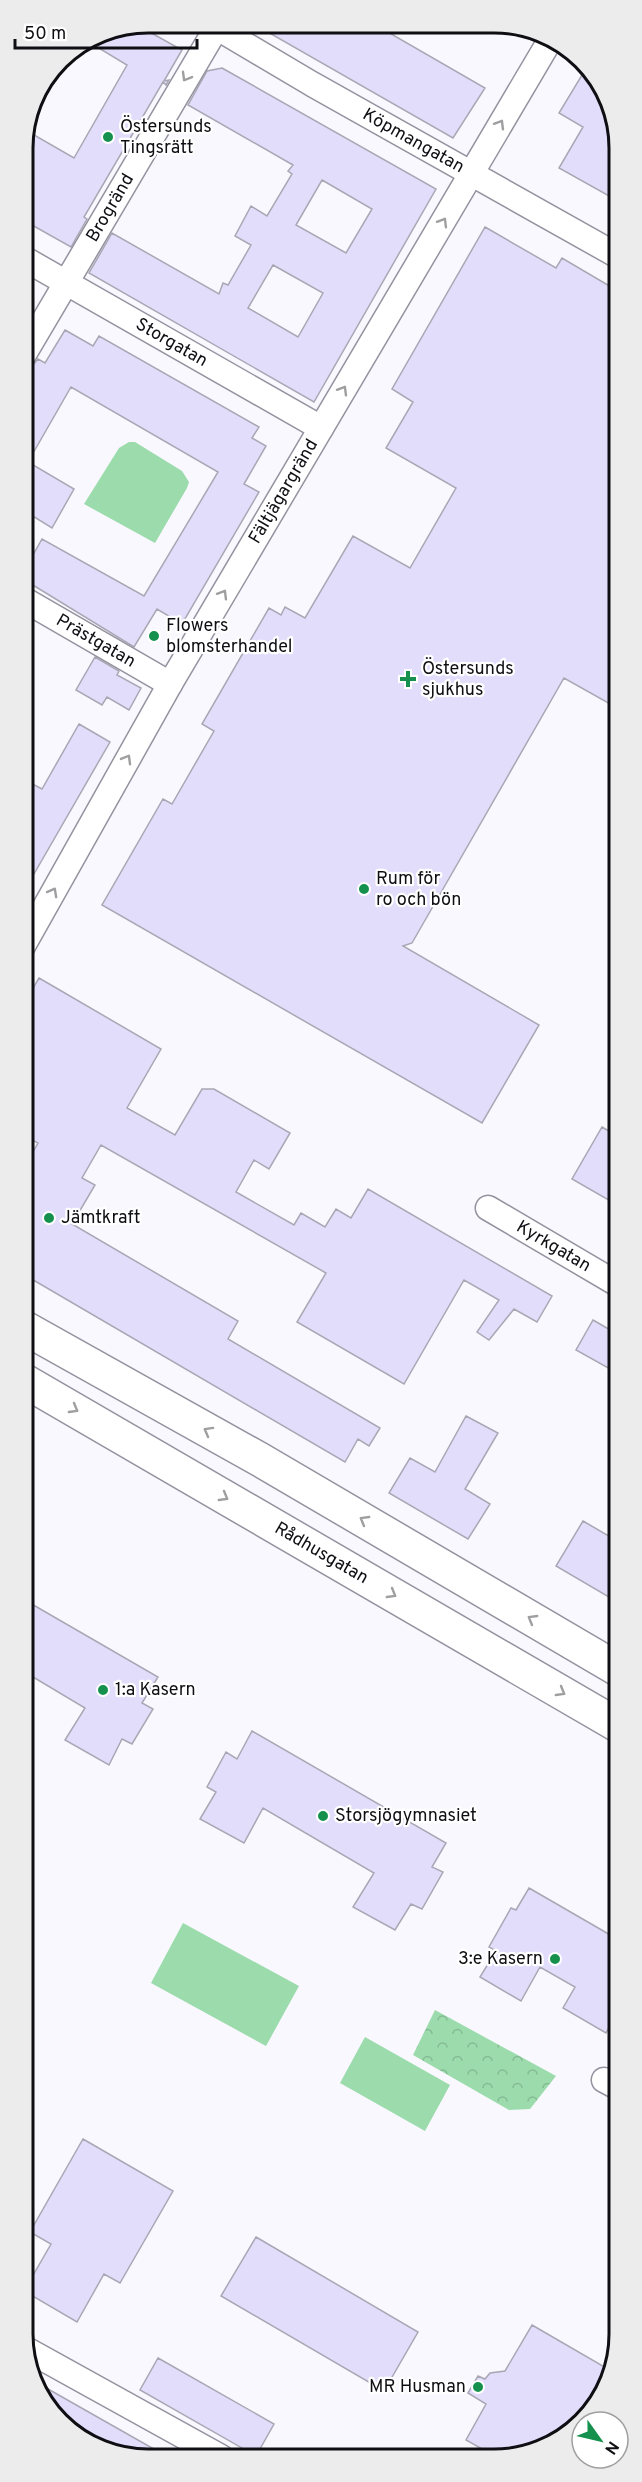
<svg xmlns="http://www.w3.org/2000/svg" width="642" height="2482" viewBox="0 0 642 2482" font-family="Overpass,sans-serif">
	<defs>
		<pattern id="park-crowns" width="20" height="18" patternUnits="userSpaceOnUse" patternTransform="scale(1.5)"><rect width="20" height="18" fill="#9bdbac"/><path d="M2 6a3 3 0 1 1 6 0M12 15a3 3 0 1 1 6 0" fill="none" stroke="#84bb93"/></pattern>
	</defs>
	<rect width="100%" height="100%" fill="#f9f8fe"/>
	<!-- green -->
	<path fill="#9bdbac" d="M129,442H135L182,471L189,482L187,488L155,543L84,504L119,448Z
		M183,1923L299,1986L266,2046L151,1983Z
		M365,2037L450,2085L425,2131L340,2083Z"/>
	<!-- park -->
	<path fill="url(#park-crowns)" d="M435,2010L556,2076L530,2109L509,2110L413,2055Z"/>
	<!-- building -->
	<path fill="#e2ddfb" stroke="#a9a7b4" stroke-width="1.5" fill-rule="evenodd" d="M252,23L374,24L485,88L453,138Z
		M137,25L182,50L164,81L169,80L166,85L163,82L84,217L87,219L71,247L23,220V142L29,132L74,158L127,65L87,41L100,32Z
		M588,65L618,131V201L559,168L583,127L559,113Z
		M222,68L436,189L314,402L89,273L112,233L219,294L223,283L228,285L251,245L235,236L251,206L267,216L292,174L288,171L293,165L188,105L207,71ZM322,180L372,209L346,253L296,225ZM273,265L323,293L298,337L248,308Z
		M485,227L556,268L562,258L618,291L619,709L564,678L412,943L403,946L539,1025L482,1123L102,905L163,799L172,804L214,731L202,724L269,608L281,615L285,607L305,618L353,536L410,568L456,488L386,448L413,402L392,389Z
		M65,330L93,346L99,336L259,427L252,438L266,446L244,484L259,492L182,624L157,609L134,647L23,579V573L42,539L144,596L218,472L71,387L28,462L74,489L52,528L23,510V377L38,359L45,363Z
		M95,657L119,671L117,675L141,688L129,710L107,697L102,705L76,690Z
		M79,724L110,742L23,893V779L42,789Z
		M39,978L161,1049L127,1108L175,1135L202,1089H214L290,1133L269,1169L254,1160L236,1192L294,1225L301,1213L325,1227L336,1209L351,1218L368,1189L552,1296L537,1322L514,1309L489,1340L477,1332L499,1300L464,1280L404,1384L297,1322L326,1273L101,1145L82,1178L95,1185L72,1224L238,1321L228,1339L380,1428L369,1446L358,1439L345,1462L23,1274V1169L38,1143L23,1135V1005Z
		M602,1127L619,1137V1206L572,1179Z
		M593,1320L619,1335V1374L576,1350Z
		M466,1416L498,1433L465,1489L490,1504L468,1539L389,1493L410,1458L435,1472Z
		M583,1521L619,1542V1603L556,1566Z
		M23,1599L158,1677L142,1703L153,1709L132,1744L122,1739L109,1765L65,1740L85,1708L23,1671Z
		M252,1731L446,1843L432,1867L443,1872L422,1909L411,1904L395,1930L353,1907L374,1873L263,1808L244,1843L200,1819L216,1792L207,1787L226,1752L237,1759Z
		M529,1888L619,1940V2009L606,2033L563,2008L575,1987L540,1967L521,2001L480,1977L496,1951L489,1947L511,1908L516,1910Z
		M83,2139L173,2191L120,2283L104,2274L77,2322L24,2291L51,2244L30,2232Z
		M256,2237L418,2332L384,2391L221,2296Z
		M532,2325L608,2369L588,2417L556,2443L511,2458H498L466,2440L486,2404L468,2393L478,2376L485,2379L490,2373L505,2371Z
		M158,2358L274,2424L256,2456L140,2390Z
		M41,2385L168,2457H123L59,2422Z"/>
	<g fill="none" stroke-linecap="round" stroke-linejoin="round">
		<defs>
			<g id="minor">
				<path id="s1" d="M209,23L312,84L618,256"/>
				<path id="s2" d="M23,258L321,428"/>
				<path id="s3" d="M23,356L217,27"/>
				<path id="s4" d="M23,599L170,684"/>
				<path id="s5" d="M23,946L170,684L549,42"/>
				<path id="s6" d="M488,1208L619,1285"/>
				<path d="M604,2080L619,2088"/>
				<path d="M24,2348L221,2457"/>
			</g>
			<g id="secondary">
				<path d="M217,27L219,23"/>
				<path d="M23,1327L259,1459L619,1670"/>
				<path id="s7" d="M23,1380L619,1726"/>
			</g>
		</defs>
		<!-- minor casing -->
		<use href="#minor" stroke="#94929f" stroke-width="27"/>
		<!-- secondary casing -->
		<use href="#secondary" stroke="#94929f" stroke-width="36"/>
		<!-- minor -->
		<use href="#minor" stroke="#fff" stroke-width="24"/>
		<!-- secondary -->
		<use href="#secondary" stroke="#fff" stroke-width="33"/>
	</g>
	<!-- one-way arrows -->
	<defs><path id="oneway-chevron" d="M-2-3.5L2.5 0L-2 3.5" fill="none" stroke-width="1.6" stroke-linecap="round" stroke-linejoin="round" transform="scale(1.5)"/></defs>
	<g stroke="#9f9fa1">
		<use href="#oneway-chevron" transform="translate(186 77) rotate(120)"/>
		<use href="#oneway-chevron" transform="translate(500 124) rotate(-59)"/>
		<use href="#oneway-chevron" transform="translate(443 222) rotate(-59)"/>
		<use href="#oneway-chevron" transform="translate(343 390) rotate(-59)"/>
		<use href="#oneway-chevron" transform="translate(223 594) rotate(-59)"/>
		<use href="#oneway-chevron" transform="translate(127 759) rotate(-60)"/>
		<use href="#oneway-chevron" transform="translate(53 892) rotate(-61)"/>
		<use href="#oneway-chevron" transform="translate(74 1409) rotate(30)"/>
		<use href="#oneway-chevron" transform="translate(208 1431) rotate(-151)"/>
		<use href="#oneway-chevron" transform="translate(224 1497) rotate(30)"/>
		<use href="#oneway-chevron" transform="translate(364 1520) rotate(-150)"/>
		<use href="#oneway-chevron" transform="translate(392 1594) rotate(30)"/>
		<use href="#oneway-chevron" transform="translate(532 1619) rotate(-150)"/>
		<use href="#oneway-chevron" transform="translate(561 1692) rotate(30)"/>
	</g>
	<!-- markers -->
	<g fill="#16914d" stroke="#fff" stroke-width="2">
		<circle cx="108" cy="137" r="6"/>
		<circle cx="154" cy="636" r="6"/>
		<path d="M405 670h6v6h6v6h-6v6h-6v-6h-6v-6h6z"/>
		<circle cx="364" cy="889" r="6"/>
		<circle cx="49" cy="1218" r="6"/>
		<circle cx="103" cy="1690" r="6"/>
		<circle cx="323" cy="1816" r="6"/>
		<circle cx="555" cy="1959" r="6"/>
		<circle cx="478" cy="2387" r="6"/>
	</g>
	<g text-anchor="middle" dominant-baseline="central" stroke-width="4.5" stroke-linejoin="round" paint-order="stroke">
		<!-- poi labels -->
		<g font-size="18" fill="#0f0e13" stroke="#fff" text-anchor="start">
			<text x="120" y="127">Östersunds<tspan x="120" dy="21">Tingsrätt</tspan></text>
			<text x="166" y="626">Flowers<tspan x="166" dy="21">blomsterhandel</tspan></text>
			<text x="422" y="669">Östersunds<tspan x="422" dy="21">sjukhus</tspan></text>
			<text x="376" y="879">Rum för<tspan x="376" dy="21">ro och bön</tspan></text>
			<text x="61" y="1218">Jämtkraft</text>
			<text x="115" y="1690">1:a Kasern</text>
			<text x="335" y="1816">Storsjögymnasiet</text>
			<text x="543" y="1959" text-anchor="end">3:e Kasern</text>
			<text x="466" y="2387" text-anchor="end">MR Husman</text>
		</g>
		<!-- street labels -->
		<g font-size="18" fill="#0f0e13" stroke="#fff">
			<text stroke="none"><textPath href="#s1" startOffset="236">Köpmangatan</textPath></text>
			<text stroke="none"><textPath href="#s3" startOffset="172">Brogränd</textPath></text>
			<text stroke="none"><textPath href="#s2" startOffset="171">Storgatan</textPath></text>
			<text stroke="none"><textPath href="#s5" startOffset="524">Fältjägargränd</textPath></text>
			<text stroke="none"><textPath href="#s4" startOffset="84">Prästgatan</textPath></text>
			<text stroke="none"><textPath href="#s6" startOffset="76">Kyrkgatan</textPath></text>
			<text stroke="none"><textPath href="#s7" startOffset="345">Rådhusgatan</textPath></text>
		</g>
	</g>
	<!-- crop -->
	<path d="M0 0H642V2482H0ZM148 33H494A115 115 0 0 1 609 148V2334A115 115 0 0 1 494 2449H148A115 115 0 0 1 33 2334V148A115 115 0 0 1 148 33Z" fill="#ececec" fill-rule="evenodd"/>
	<path fill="none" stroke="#0f0e13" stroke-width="3" d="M148 33H494A115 115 0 0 1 609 148V2334A115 115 0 0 1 494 2449H148A115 115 0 0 1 33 2334V148A115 115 0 0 1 148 33Z"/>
	<!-- north arrow -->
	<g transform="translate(600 2440) rotate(124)"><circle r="28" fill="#ffffff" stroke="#9f9fa1" stroke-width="1.5"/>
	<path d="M0-4.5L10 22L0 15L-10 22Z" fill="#16914d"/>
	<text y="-9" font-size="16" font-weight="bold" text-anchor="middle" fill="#0f0e13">N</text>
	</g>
	<!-- scale -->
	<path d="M15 39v9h182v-9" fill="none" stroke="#0f0e13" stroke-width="3"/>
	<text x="24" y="39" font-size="18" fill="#0f0e13" stroke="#ffffff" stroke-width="4.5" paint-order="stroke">50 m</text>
</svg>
